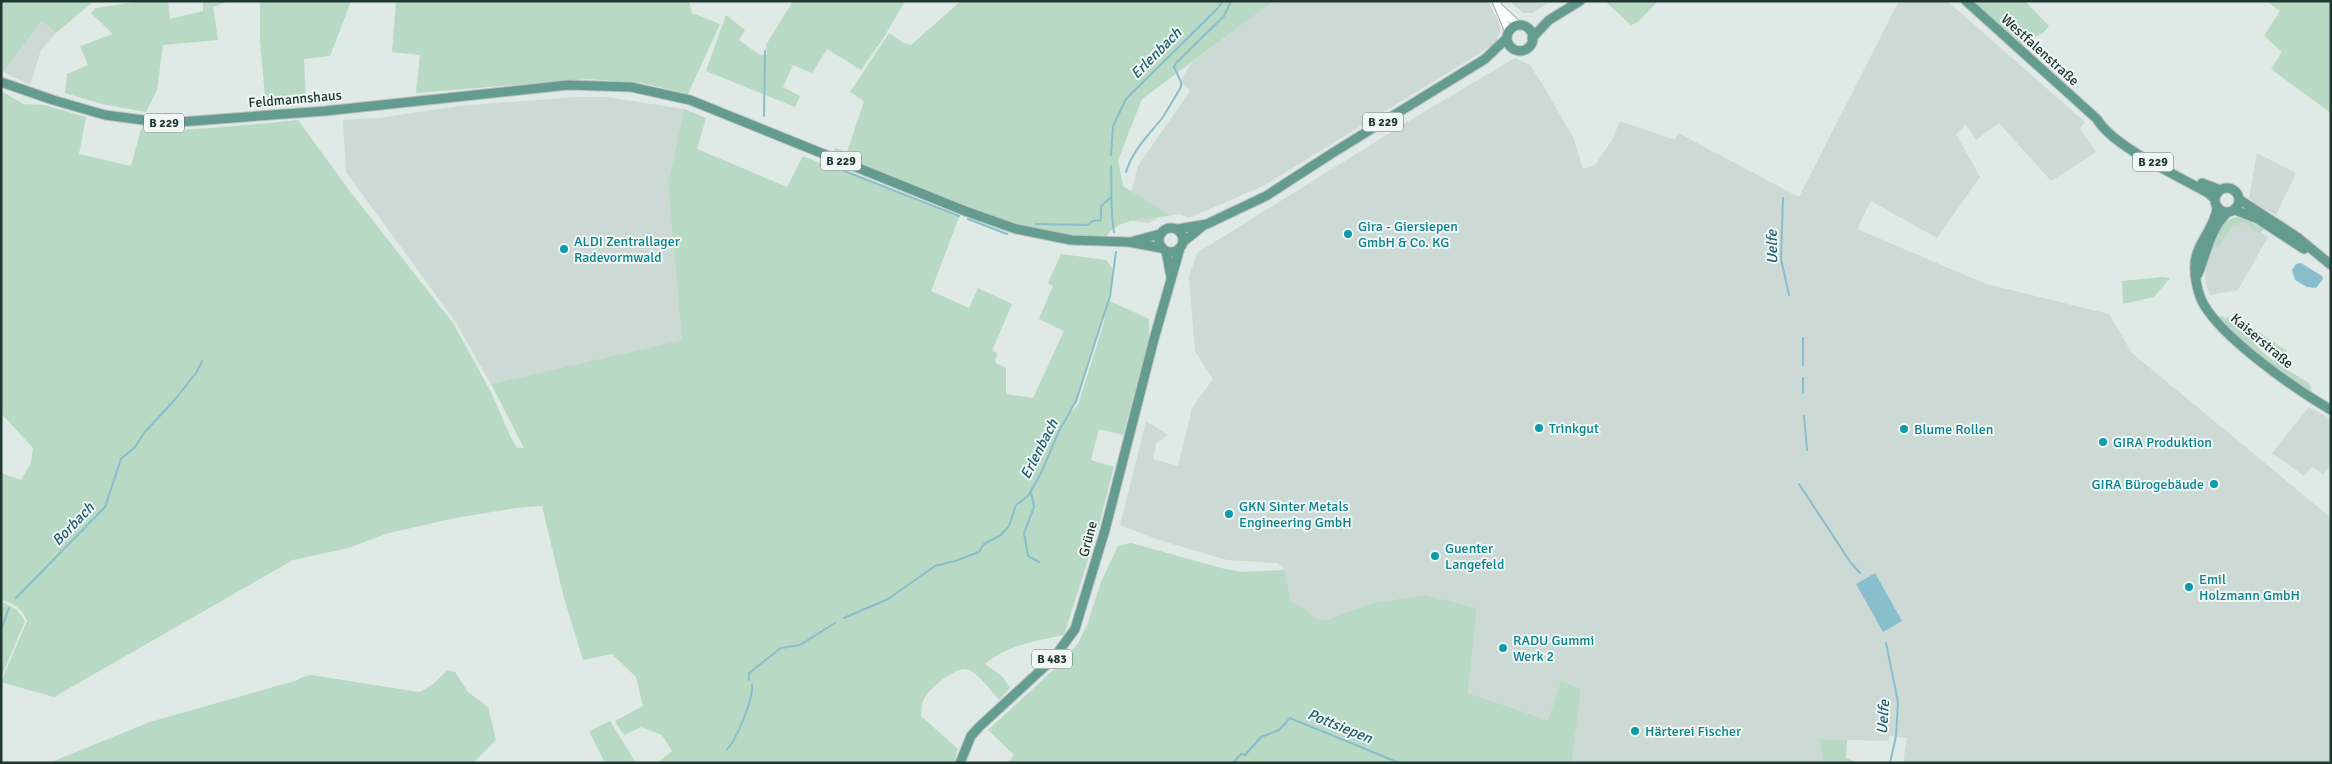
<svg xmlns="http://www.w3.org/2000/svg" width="2332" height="764" viewBox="0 0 2332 764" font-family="Signika,sans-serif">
	<rect width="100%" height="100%" fill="#dfe9e5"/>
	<!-- built -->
	<path fill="#cdd9d4" d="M1274,1H1488L1499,23L1500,31L1496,43L1263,186L1189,218L1180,214L1160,217L1149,223L1124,220L1138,166L1190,91L1180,82L1191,63Z
		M1509,1H1552L1532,13H1523Z
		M1899,1H1947L2085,122L2080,129L2096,152L2051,181L1999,123L1976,140L1966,124L1956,134L1980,177L1937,238L1871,201L1857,229L1986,284L2109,314L2132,353L2331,518V763H1903L1907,738L1889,736V741L1819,739L1823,763H1572L1581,689L1561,680L1548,720L1468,693L1477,608L1424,595L1372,603L1327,620L1316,619L1303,607L1291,603L1283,567L1277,563L1227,560L1162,541L1120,525L1146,421L1168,435L1156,444L1153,459L1178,466L1192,408L1213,379L1195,351L1189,277L1197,253L1422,113L1515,58L1530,65L1541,82L1574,139L1583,169L1595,165L1612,140L1620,121L1675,140L1678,133L1799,197Z
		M42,21L56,33L41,50L30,85L3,72Z
		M576,97H607L684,109L668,184L682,340L491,384L455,321L346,172L343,120L379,118L459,106Z
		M2257,153L2296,173L2276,215L2257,205L2249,198Z
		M2239,219L2268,237L2238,290L2210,295L2205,282L2206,268L2209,254L2222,228Z
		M2309,407L2331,419V465L2323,474L2312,467L2304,476L2272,453Z"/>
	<!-- green -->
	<path fill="#b8d9c3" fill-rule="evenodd" d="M1,1H94L56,33L42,21L3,72H1Z
		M142,1H168L170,19L203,11V1H229L213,7L218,40L163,45L157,90L146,112L102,104L65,93L67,74L88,65L80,46L113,34L91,13L96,8Z
		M260,1H351L330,56L304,59L306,102L266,108L260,41Z
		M396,1H689L692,13L720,24L688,94L642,83L588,79L416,93L420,55L392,52Z
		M793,1H905L884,37L861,70L827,49L812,73L793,65L783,87L800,96L795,107L706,71L726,15L745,30L739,40L760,55H767L766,45Z
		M961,1H1274L1142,99L1118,160L1123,186L1170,216C1150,218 1117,218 1106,237C1042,238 985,214 926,190C896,177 865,165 834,153L835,148L847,152L864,101L850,92L889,33L904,43L911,45Z
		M1605,1H1658L1638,22L1631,25Z
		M1974,1H2025L2049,26L2043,33L2020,44Z
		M2266,1H2331V113L2271,69L2282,52L2264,36L2280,11Z
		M1,91L23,104L44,105L86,117L79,154L131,166L141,129C193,132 246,125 298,120L349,190L453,323L492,394L510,436L517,448H524L491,384L682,340L668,184L684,109L706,118L697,149L787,187L803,156L822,164H831L959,217L931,291L969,308L978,288L1012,304L992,351L997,353L995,363L1006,368V394L1033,398L1064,331L1039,319L1053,286L1048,283L1061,254L1106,260L1113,269L1108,300L1149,319V340L1123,435L1099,429L1091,460L1114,467L1099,525L1064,635C1036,641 1007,645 985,664L1003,677L1010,688L999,700C991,691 980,675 969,670C958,664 927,690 923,701C921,705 922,712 921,716L958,749L954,763H657L672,751L662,735L641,727L624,735L615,721L643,706L636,677L612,654L583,660L564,598L542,506L516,508L455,518L389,533L348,548L293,560L54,697L1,682L27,621C24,610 12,602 1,600V473L21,480L31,463L33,448L1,413ZM1103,317L1105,319L1078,405L1061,422L1077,402Z
		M2238,216L2264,229L2260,233L2241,221L2238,226L2234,223L2218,248L2213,243L2224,222Z
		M2162,277L2170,278L2154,297L2123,304L2122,281Z
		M2221,315L2226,319L2228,317L2246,335L2250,332C2251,351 2293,373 2309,383L2312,392L2309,393L2255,353L2219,319Z
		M2257,331L2287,351L2285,355H2282L2283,358L2280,356L2282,352L2265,340L2262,344L2256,338Z
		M1131,543L1225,569L1243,572L1284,570L1291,602L1303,607L1316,619L1327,620L1372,603L1425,595L1477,608L1468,693L1548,720L1561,680L1581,689L1572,763H1008L1014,755L988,730L1061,663L1078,643L1087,625L1101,582L1118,546Z
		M1,601L17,610L25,621L1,678Z
		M448,670L455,672L468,692L488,707L496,740L473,763H49L150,722L298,680L300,678L311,675L419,692L432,685Z
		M610,721L636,763H605L589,731Z
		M1819,739L1847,740L1846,758L1859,763H1823Z"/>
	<!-- water -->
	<path fill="#89becc" d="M2301,263L2322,276L2323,279L2316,288L2307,287L2295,280L2292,270L2296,264Z
		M1875,573L1902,621L1883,632L1856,584Z"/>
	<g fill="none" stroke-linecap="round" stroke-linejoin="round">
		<!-- stream -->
		<path stroke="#89becc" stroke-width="2" d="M764,116L765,51
			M1111,155L1113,126L1126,99L1218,8L1223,1
			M1111,166C1112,188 1110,209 1114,232
			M842,170L959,216
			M1126,172C1133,149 1149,135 1163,117C1169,107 1175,97 1181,87V82L1174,67L1176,63L1224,16L1231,1
			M1783,198L1781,259L1789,295
			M968,219L1007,234
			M1036,224L1087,225L1093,221L1101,220V206L1110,198
			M1803,365V338
			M1803,378V393
			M1804,416L1807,450
			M1799,484L1851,563L1860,573
			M1031,492L1034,507L1024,533L1028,556L1039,562
			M16,598L105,507L121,459L135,447L145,432L177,397L196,373L202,361
			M844,618L888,599L935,566L955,561L979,552L984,544L1001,535L1009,526L1016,505L1028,496L1041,473L1059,431L1076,401L1110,296L1116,252
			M1,630L9,608
			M1886,643L1898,702L1896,736L1890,763
			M749,680V673L781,648L800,645L835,623
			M727,749C736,741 754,697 752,685
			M1233,763L1241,754L1245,755L1261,737L1279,730L1290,718L1397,762"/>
		<defs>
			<path id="minor" d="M1496,1L1509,32
				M1501,9L1519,26"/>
			<path id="major" d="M1966,1L2097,119C2112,146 2180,177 2208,193L2215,199
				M1507 38a13 13 0 1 1 26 0a13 13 0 1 1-26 0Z
				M1532,38L1549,20L1580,1
				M1,82L53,100L105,115L166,123L325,111L568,85L631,87L690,100L965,211L1016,229L1071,240L1129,242L1161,248
				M2202,183L2220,190
				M2215 200a12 12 0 1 1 24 0a12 12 0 1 1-24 0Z
				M2240,200L2297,237L2331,265
				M2217,208C2215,228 2196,244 2195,264C2194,276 2198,295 2204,305C2225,340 2295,389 2331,410
				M2235,210L2258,219L2304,249
				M1159 240a12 12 0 1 1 24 0a12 12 0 1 1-24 0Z
				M1178,229L1207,224L1266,196L1334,152L1485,59L1507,38
				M1134,241L1160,234
				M1183,242L1204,225
				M1166,251L1171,277
				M2198,274C2206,254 2211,227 2228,212
				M960,763L971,736L979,727L1053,659L1075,629L1105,530L1154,339L1180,248"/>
		</defs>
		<!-- minor casing -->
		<use href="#minor" stroke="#a2b0ac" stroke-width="9"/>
		<!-- major casing -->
		<use href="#major" stroke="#bcc3c2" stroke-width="11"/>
		<!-- minor -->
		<use href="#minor" stroke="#fff" stroke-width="7"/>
		<!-- major -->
		<use href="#major" stroke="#659c90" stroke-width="9"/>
	</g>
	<!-- markers -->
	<g fill="#0f9aa8" stroke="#eff6f3" stroke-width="2">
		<circle cx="1348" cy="234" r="5"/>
		<circle cx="564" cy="249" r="5"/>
		<circle cx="1539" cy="428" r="5"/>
		<circle cx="1904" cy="429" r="5"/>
		<circle cx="2103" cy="442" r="5"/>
		<circle cx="2214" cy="484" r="5"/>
		<circle cx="1229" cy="514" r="5"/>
		<circle cx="1435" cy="556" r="5"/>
		<circle cx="2189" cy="587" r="5"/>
		<circle cx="1503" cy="648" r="5"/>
		<circle cx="1635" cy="731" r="5"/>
	</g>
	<g text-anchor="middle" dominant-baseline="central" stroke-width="4" stroke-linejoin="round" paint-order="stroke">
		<!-- shield labels -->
		<g fill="#eff6f3" stroke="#5f716c" stroke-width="1">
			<rect x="1363" y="112.5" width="40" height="19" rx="4"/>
			<rect x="144" y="113.5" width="40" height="19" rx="4"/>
			<rect x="821" y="151.5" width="40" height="19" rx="4"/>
			<rect x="2133" y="152.5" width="40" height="19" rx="4"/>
			<rect x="1032" y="649.5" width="40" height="19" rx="4"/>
		</g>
		<g font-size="12" font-weight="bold" fill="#213832">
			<text x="1383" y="122">B 229</text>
			<text x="164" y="123">B 229</text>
			<text x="841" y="161">B 229</text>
			<text x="2153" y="162">B 229</text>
			<text x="1052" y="659">B 483</text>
		</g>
		<!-- street labels -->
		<g font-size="14" fill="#213832" stroke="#eff6f3">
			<text transform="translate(2040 50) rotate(42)">Westfalenstraße</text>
			<text transform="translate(295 99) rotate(-5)">Feldmannshaus</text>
			<text transform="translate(2262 341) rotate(40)">Kaiserstraße</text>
			<text transform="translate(1088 539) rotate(-75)">Grüne</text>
		</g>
		<!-- culture labels -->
		<g font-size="14" fill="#0d838f" stroke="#eff6f3" text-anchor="start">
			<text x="1358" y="226">Gira - Giersiepen<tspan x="1358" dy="16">GmbH &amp; Co. KG</tspan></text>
			<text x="574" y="241">ALDI Zentrallager<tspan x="574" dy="16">Radevormwald</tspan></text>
			<text x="1549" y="428">Trinkgut</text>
			<text x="1914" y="429">Blume Rollen</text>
			<text x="2113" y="442">GIRA Produktion</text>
			<text x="2204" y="484" text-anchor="end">GIRA Bürogebäude</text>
			<text x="1239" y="506">GKN Sinter Metals<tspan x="1239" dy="16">Engineering GmbH</tspan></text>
			<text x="1445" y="548">Guenter<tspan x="1445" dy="16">Langefeld</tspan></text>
			<text x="2199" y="579">Emil<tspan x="2199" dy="16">Holzmann GmbH</tspan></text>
			<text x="1513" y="640">RADU Gummi<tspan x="1513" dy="16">Werk 2</tspan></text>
			<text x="1645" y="731">Härterei Fischer</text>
		</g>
		<!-- water labels -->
		<g font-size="15" font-style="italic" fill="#1f5f6f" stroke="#eff6f3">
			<text transform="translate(1156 53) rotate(-45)">Erlenbach</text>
			<text transform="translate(1772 247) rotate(-91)">Uelfe</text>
			<text transform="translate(1039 449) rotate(-63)">Erlenbach</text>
			<text transform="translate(73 524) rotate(-46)">Borbach</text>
			<text transform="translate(1883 717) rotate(-86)">Uelfe</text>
			<text transform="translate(1340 726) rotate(22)">Pottsiepen</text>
		</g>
	</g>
	<!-- border -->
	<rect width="2332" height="764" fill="none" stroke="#213832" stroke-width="5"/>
</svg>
